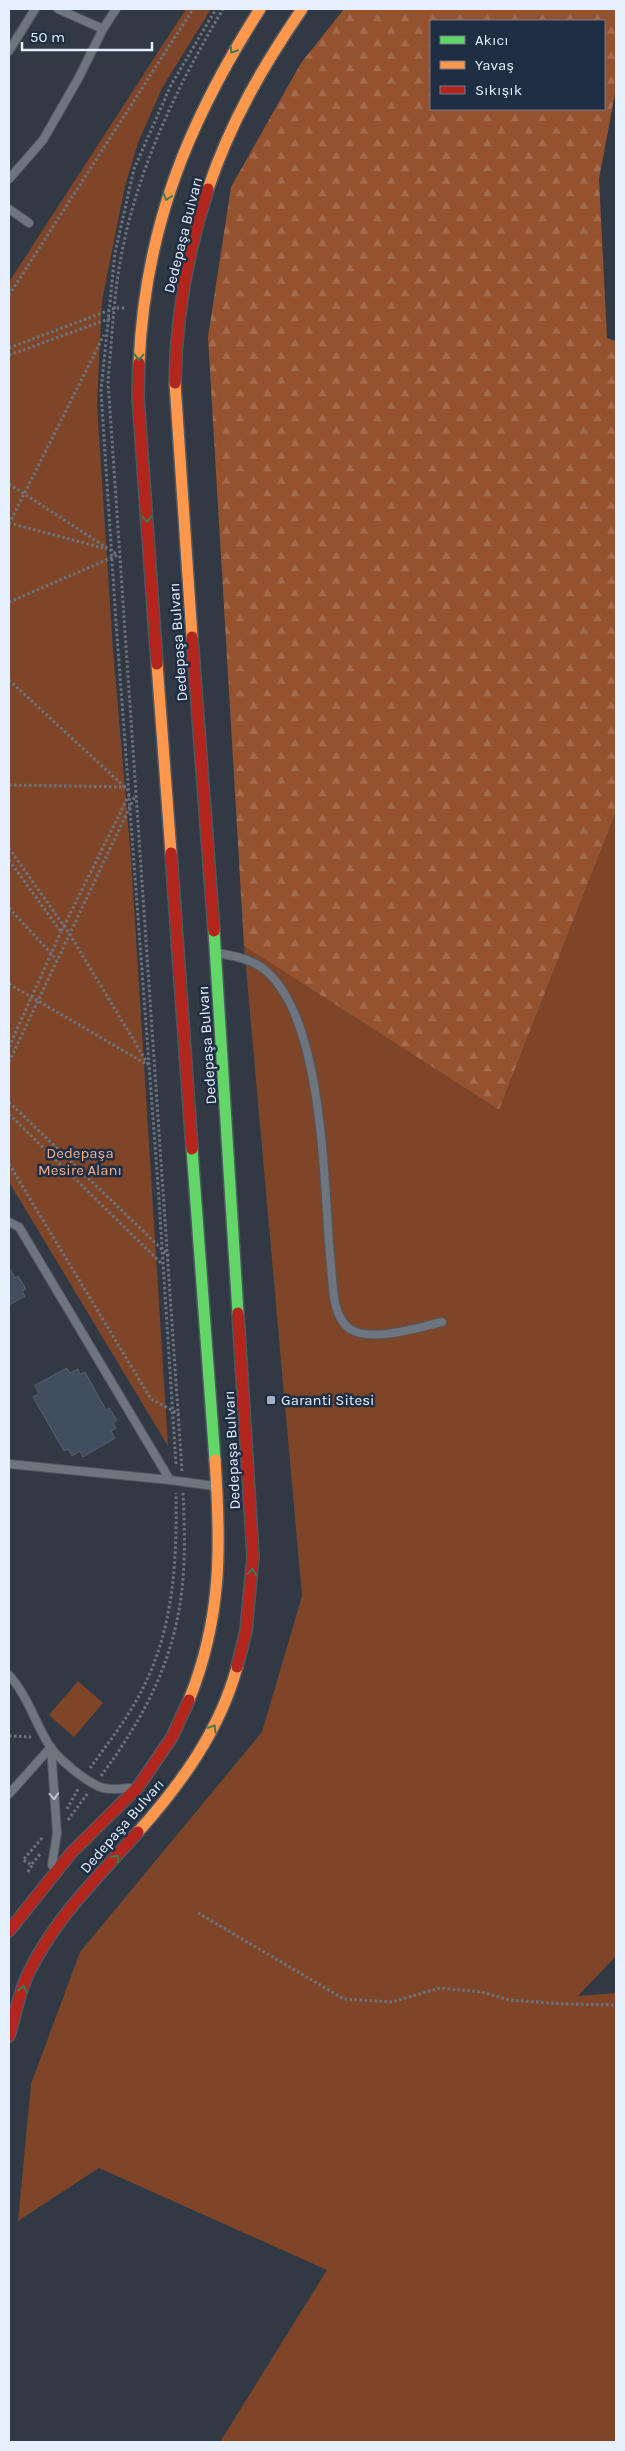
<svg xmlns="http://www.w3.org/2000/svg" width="625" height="2451" viewBox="0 0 625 2451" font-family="Karla,sans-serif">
	<defs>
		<pattern id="forest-firs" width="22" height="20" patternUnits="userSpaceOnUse" patternTransform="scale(1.25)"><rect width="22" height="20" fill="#95522f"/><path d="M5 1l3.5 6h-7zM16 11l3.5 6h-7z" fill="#a46b4e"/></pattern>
	</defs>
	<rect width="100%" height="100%" fill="#313945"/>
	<!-- green -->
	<path fill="#7e4528" d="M186,9H211L162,88L138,143L125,186L102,301L97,404L113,650L131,858L168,1446L9,1182V282Z
		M616,812V1956L578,1996L616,1993V2442H220L327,2270L99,2168L18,2221L31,2084L80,1952L262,1732L302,1596L244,946L499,1110Z
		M78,1681L103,1703L74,1737L49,1715Z"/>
	<!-- forest -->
	<path fill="url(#forest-firs)" fill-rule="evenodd" d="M344,9H616V88L599,179L607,338L616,341V812L499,1110L244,946L208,337L231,187L301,63ZM431,21H604V109H431Z"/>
	<!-- building -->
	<path fill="#414e5f" stroke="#59606a" d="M9,1267L15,1278L18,1276L26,1289L22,1291L25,1296L9,1305Z
		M67,1368L70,1373L78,1369L80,1374L85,1372L106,1410L109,1408L117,1420L113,1423L116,1428L111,1431L115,1438L83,1457L80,1451L72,1456L68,1449L64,1451L33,1397L39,1394L35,1385Z"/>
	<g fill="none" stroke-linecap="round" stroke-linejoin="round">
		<defs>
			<path id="lane" d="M58,9L103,29L116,9
				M9,51L35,9
				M9,179L43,140L78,79L103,29
				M9,209L29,223
				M218,953C233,956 248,958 261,967C326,1013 323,1192 331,1266C333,1285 332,1317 350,1329C371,1343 419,1327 442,1322
				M9,1222L19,1227L170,1480L9,1464
				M170,1480L214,1486
				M9,1675C27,1695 35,1722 49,1745C58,1759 87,1783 103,1788C112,1790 121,1789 130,1788
				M51,1747L57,1833L52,1865
				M9,1794L51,1747"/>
			<path id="fast" d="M214,931L238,1313
				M192,1149L215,1460"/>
			<path id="slow" d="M208,189C230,123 263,66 302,9
				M139,363C145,227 188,122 260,9
				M175,383L192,637
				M157,664L171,853
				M189,1700C222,1618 221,1547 215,1460
				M138,1832C181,1784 220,1730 237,1667"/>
			<path id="jam" d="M139,363L138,397L157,664
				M175,383C176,316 187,253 208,189
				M192,637L214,931
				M171,853L192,1149
				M237,1667L246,1631L253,1556L238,1313
				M9,1931L71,1853L138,1787L172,1737L189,1700
				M9,2036C15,2016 19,1993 28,1974C54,1919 98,1877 138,1832"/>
		</defs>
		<!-- lane casing -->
		<use href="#lane" stroke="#4f5760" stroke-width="10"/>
		<!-- fast casing -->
		<use href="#fast" stroke="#4f5760" stroke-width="14"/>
		<!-- slow casing -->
		<use href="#slow" stroke="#4f5760" stroke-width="14"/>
		<!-- jam casing -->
		<use href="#jam" stroke="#4f5760" stroke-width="14"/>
		<!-- path -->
		<path stroke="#6d747c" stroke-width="3" stroke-dasharray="2.5 2.5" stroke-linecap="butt" d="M9,295L193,9
			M9,348L115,308H125
			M9,355L114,317
			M9,484L118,555
			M9,523L107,549
			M9,524L104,335
			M9,602L118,555
			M9,680L129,791
			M9,785L126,787
			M9,848L69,933L148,1064
			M9,860L61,932L129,795
			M9,908L57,960
			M9,984L148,1065
			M9,1047L61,932
			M9,1062L135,796
			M9,1102L169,1256
			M9,1114L162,1264
			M9,1164L151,1399L179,1414
			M176,1464L158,1185L116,622L101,391L115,253L134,169L171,85L216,9
			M182,1471L108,381C111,348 113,315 117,282C130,184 173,93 223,9
			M9,1736L31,1737
			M90,1768C109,1742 130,1715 144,1686C174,1625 177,1560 176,1493
			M101,1776C151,1708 181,1647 184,1561C185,1538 184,1515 183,1492
			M67,1809L78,1789
			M68,1820L88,1793
			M32,1864L40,1854
			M28,1872L32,1865L23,1860L43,1837
			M198,1913L344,1999L392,2002L440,1988L482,1992L509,2000L565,2004L616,2005"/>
		<!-- lane -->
		<use href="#lane" stroke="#6e757e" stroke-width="8"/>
		<!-- fast -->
		<use href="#fast" stroke="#63d668" stroke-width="11"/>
		<!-- slow -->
		<use href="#slow" stroke="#ff974d" stroke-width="11"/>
		<!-- jam -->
		<use href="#jam" stroke="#b3261e" stroke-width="11"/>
	</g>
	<!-- one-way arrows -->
	<defs><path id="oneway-chevron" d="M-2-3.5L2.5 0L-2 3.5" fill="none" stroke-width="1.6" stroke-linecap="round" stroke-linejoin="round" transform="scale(1.25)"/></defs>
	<g stroke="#3e7a53">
		<use href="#oneway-chevron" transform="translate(233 50) rotate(122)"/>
		<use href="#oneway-chevron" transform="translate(167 197) rotate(108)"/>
		<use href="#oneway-chevron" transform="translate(139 357) rotate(91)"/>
		<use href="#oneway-chevron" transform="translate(147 519) rotate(86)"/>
		<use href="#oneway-chevron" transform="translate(252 1572) rotate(-86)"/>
		<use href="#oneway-chevron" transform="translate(213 1728) rotate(-59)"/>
		<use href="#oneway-chevron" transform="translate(116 1858) rotate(-48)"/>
		<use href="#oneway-chevron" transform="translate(23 1989) rotate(-73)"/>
	</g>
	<use stroke="#bcc5d1" href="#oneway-chevron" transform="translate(54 1796) rotate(86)"/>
	<!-- markers -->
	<rect fill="#a7b0bd" stroke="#1f2e42" stroke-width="2" x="266" y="1395" width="10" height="10" rx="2.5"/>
	<g text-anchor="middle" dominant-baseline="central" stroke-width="5" stroke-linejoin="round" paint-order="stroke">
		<!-- street labels -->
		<g font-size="15" fill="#e6f0fd" stroke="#1f2e42">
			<text transform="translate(183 235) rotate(-76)">Dedepaşa Bulvarı</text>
			<text transform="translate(178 642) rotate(-94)">Dedepaşa Bulvarı</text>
			<text transform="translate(207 1045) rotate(-94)">Dedepaşa Bulvarı</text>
			<text transform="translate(232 1450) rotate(-93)">Dedepaşa Bulvarı</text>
			<text transform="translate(122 1826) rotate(-49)">Dedepaşa Bulvarı</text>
		</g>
		<!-- park labels -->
		<g font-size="15" fill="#f2b090" stroke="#1f2e42">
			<text x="80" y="1153">Dedepaşa<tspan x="80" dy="17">Mesire Alanı</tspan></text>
		</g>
		<!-- poi labels -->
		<g font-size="15" fill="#e6f0fd" stroke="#1f2e42" text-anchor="start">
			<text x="281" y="1400">Garanti Sitesi</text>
		</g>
	</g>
	<!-- border -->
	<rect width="625" height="2451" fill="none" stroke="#e6f0fd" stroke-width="20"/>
	<!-- legend -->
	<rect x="430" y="20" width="175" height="90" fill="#1f2e42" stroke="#6f7c8d"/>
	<rect x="440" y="36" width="25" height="8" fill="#63d668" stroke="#6f7c8d"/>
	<text x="475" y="45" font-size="15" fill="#e6f0fd">Akıcı</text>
	<rect x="440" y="61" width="25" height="8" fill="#ff974d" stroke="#6f7c8d"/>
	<text x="475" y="70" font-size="15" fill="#e6f0fd">Yavaş</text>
	<rect x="440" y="86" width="25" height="8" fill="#b3261e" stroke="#6f7c8d"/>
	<text x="475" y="95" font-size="15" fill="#e6f0fd">Sıkışık</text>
	<!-- scale -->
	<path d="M22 42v8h130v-8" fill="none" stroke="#e6f0fd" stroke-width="2.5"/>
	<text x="30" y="42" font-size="15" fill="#e6f0fd" stroke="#1f2e42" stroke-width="4" paint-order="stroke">50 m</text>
</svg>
